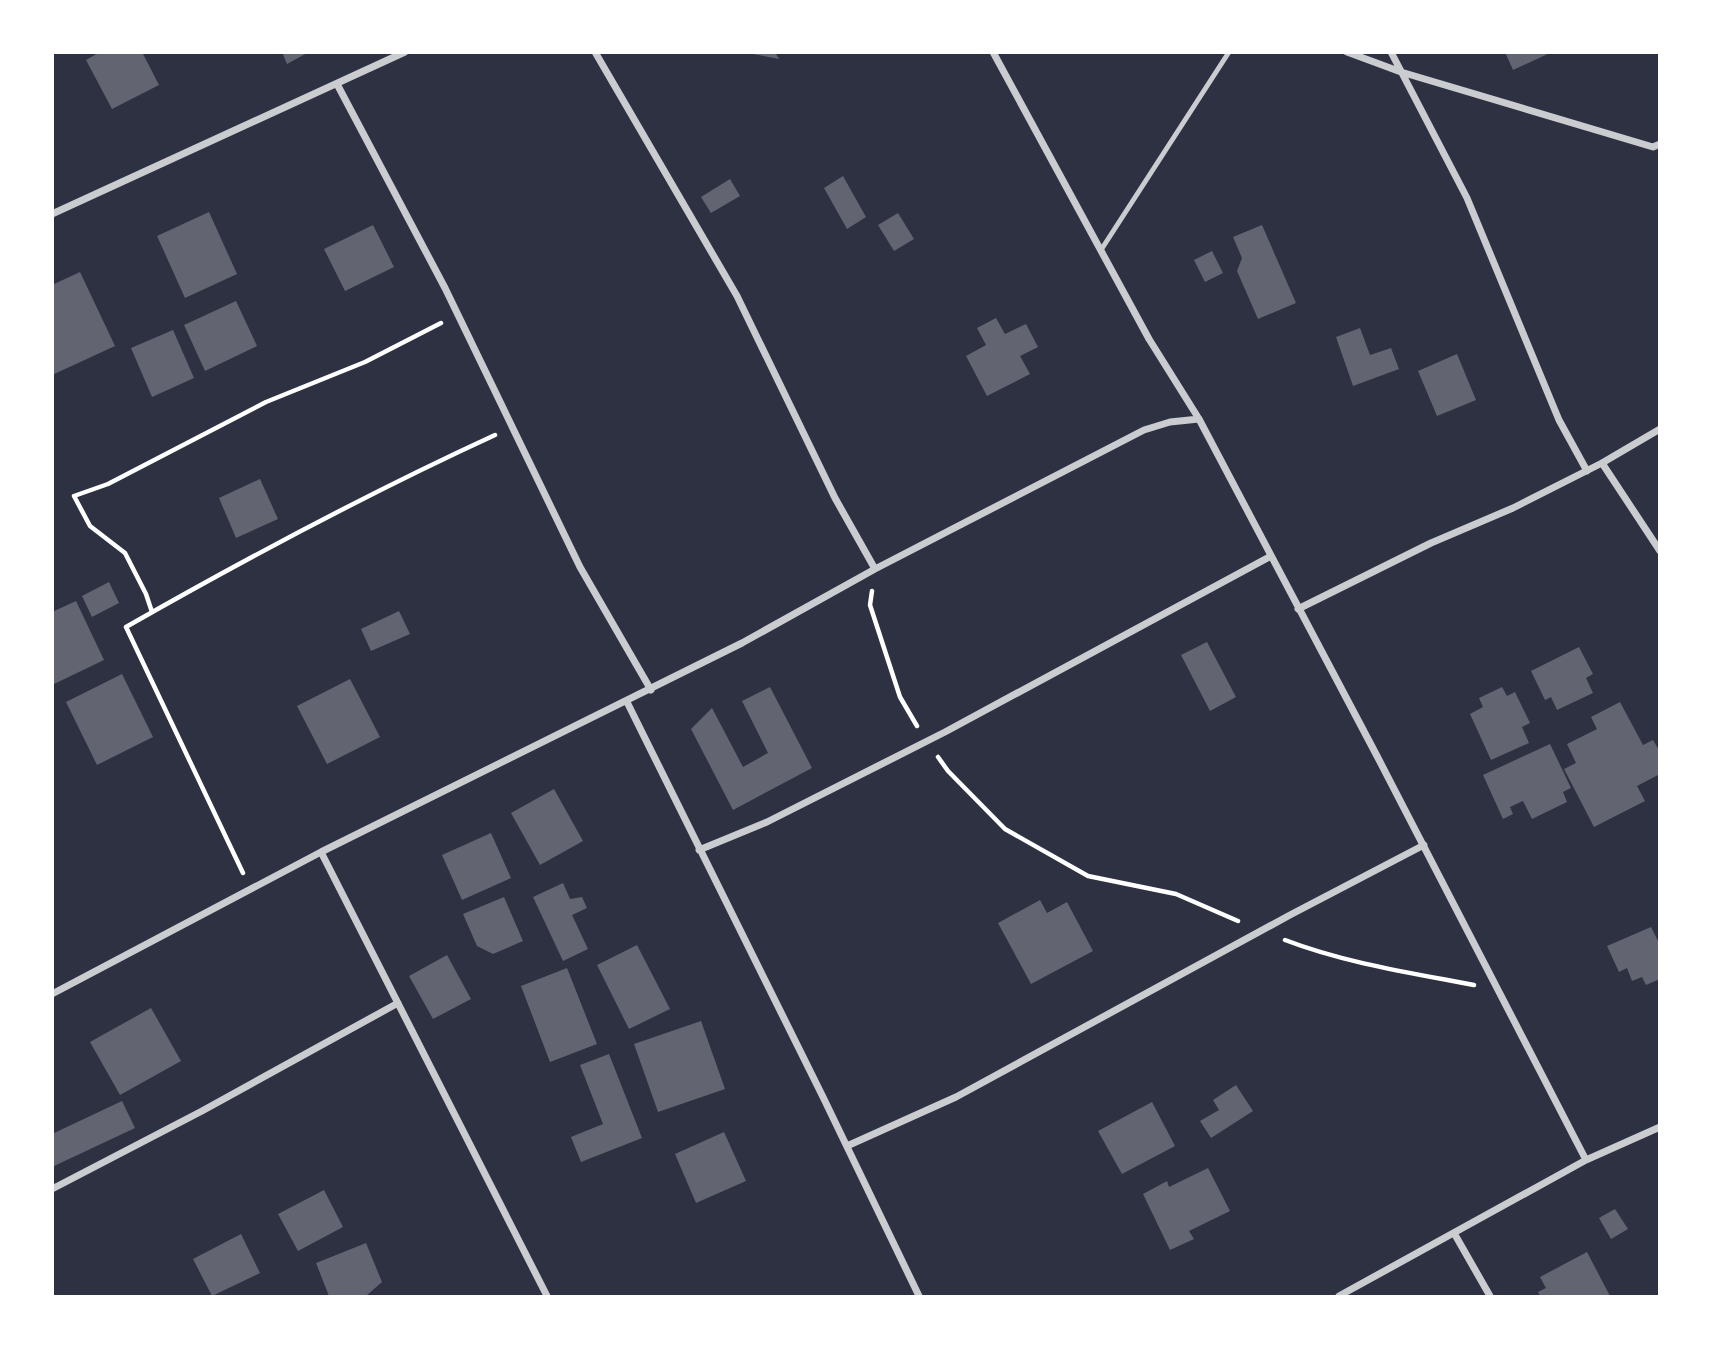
<svg xmlns="http://www.w3.org/2000/svg" width="1712" height="1349" viewBox="0 0 1712 1349" font-family="'Nunito Sans',sans-serif">
	<rect width="100%" height="100%" fill="#2d3142"/>
	<!-- building -->
	<path fill="#626471" d="M100,52H142L159,85L112,109L86,60Z
		M282,52H309L287,64Z
		M753,52H775L779,59L753,54Z
		M1505,52H1552L1513,70Z
		M843,176L866,217L847,229L824,188Z
		M730,179L740,196L711,213L701,197Z
		M209,212L237,274L185,298L157,236Z
		M898,213L914,239L894,251L878,225Z
		M373,225L394,267L345,291L324,249Z
		M1262,225L1296,303L1258,319L1237,271L1242,258L1233,237Z
		M1212,251L1223,273L1205,282L1194,260Z
		M80,272L115,346L52,375V285Z
		M236,301L257,346L205,371L184,325Z
		M996,318L1005,334L1026,324L1038,347L1020,356L1030,374L987,396L966,356L986,345L977,328Z
		M1360,328L1370,355L1391,348L1399,369L1353,386L1336,337Z
		M173,330L194,378L152,397L131,348Z
		M1457,354L1476,400L1437,416L1418,371Z
		M260,479L278,519L236,538L219,498Z
		M109,582L119,603L92,617L82,596Z
		M76,601L104,660L54,684L52,680V612Z
		M399,611L410,634L371,651L361,629Z
		M1207,642L1236,697L1210,711L1181,655Z
		M1579,647L1593,674L1586,678L1593,693L1557,710L1551,697L1545,700L1531,671Z
		M122,674L153,737L97,765L66,702Z
		M350,679L380,737L327,764L297,706Z
		M770,687L812,768L733,810L691,729L712,708L743,767L768,753L742,701Z
		M1502,687L1507,696L1515,692L1530,723L1522,727L1529,743L1491,760L1470,714L1483,707L1479,698Z
		M1620,702L1643,745L1653,740L1660,752V774L1637,786L1645,801L1594,827L1564,769L1576,763L1567,744L1597,729L1591,717Z
		M1550,744L1571,788L1563,792L1567,802L1532,819L1523,801L1510,807L1513,814L1503,819L1483,775Z
		M554,789L583,841L540,865L511,813Z
		M491,833L511,878L462,900L442,855Z
		M563,883L570,899L582,897L587,908L572,915L588,949L563,961L533,897Z
		M504,897L523,941L493,954L477,946L463,914Z
		M1040,900L1047,913L1067,902L1093,951L1031,984L998,923Z
		M1651,927L1660,945V979L1646,985L1642,977L1632,981L1627,968L1619,972L1607,946Z
		M637,945L670,1009L629,1029L597,965Z
		M447,955L471,999L433,1019L409,976Z
		M567,968L597,1044L550,1062L521,986Z
		M151,1008L181,1061L120,1095L90,1042Z
		M701,1021L725,1089L658,1112L634,1044Z
		M609,1054L642,1138L581,1162L571,1137L603,1124L580,1065Z
		M1236,1085L1253,1111L1211,1138L1200,1121L1219,1110L1213,1100Z
		M122,1101L135,1128L52,1167V1134Z
		M1152,1102L1175,1146L1122,1174L1098,1131Z
		M724,1132L746,1181L696,1203L675,1154Z
		M1208,1168L1230,1211L1189,1231L1194,1239L1170,1250L1143,1194L1167,1181L1169,1187Z
		M324,1190L343,1227L298,1251L278,1214Z
		M1615,1209L1628,1229L1611,1239L1599,1218Z
		M241,1234L260,1273L212,1296L193,1259Z
		M366,1243L382,1282L366,1296H329L316,1263Z
		M1587,1252L1610,1296H1540L1538,1292L1546,1288L1540,1277Z"/>
	<g fill="none" stroke-linecap="round" stroke-linejoin="round">
		<!-- path -->
		<path stroke="#fff" stroke-width="4.5" d="M872,591L870,605L900,697L917,726
			M152,612L146,594L125,553L90,526L74,496L108,484L266,402L365,362L441,323
			M938,757L948,771L1005,829L1088,876L1176,894L1238,921
			M243,873L126,627C247,558 369,493 495,435
			M1285,940C1345,963 1411,973 1474,985"/>
		<!-- service -->
		<path stroke="#caccd0" stroke-width="5" d="M1101,250L1229,52"/>
		<!-- minor -->
		<path stroke="#caccd0" stroke-width="7" d="M595,52L737,296L835,498L875,569
			M993,52L1149,339L1199,419L1377,756L1586,1160
			M1347,52L1401,72L1653,147L1660,144
			M1391,52L1467,198L1559,420L1587,471
			M337,84L445,288L580,567L651,690
			M52,214L405,52
			M1602,463L1660,551
			M1298,609L1431,543L1513,508L1602,463L1660,429
			M627,702L823,1097L919,1296
			M699,850L767,822L945,732L1271,556
			M321,852L547,1296
			M52,994L321,852L742,643L875,569L1144,430L1170,422L1199,419
			M847,1146L956,1097L1290,915L1424,845
			M52,1189L202,1111L398,1003
			M1454,1233L1490,1296
			M1339,1296L1586,1160L1660,1127"/>
	</g>
	<!-- border -->
	<rect width="1712" height="1349" fill="none" stroke="#ffffff" stroke-width="108"/>
</svg>
